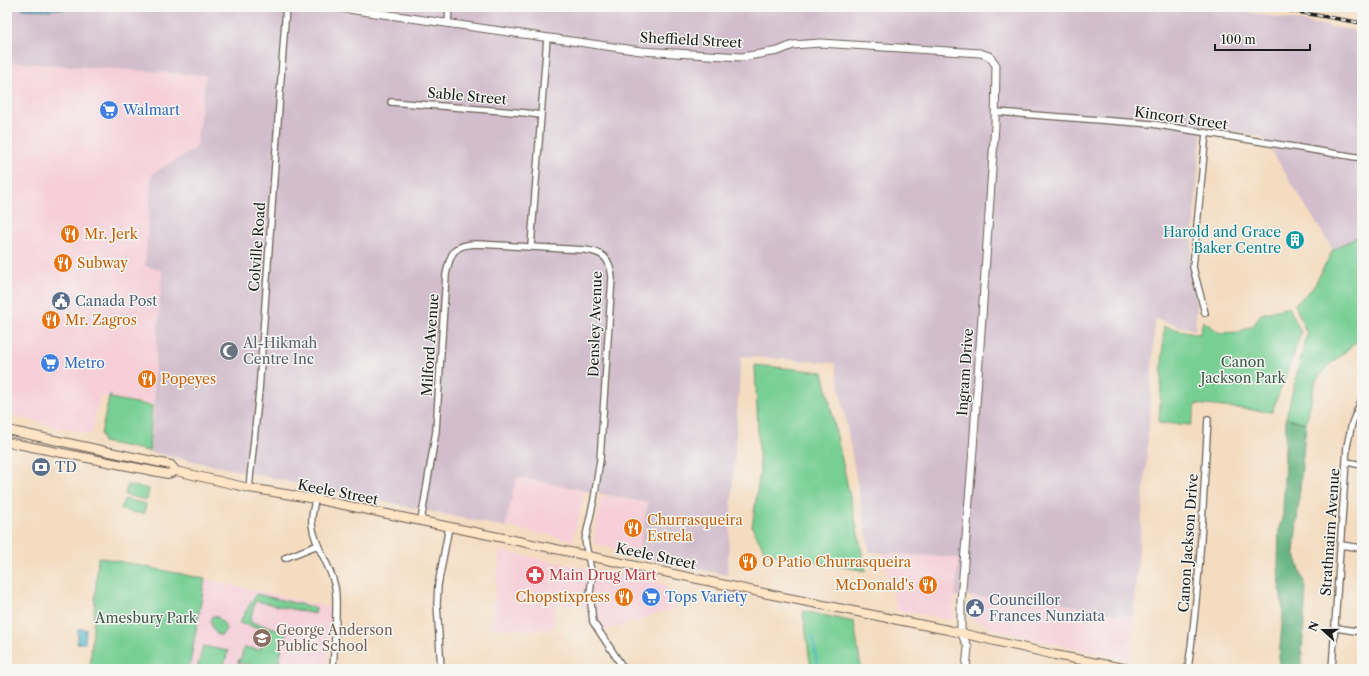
<svg xmlns="http://www.w3.org/2000/svg" width="1369" height="676" viewBox="0 0 1369 676" font-family="'Libre Caslon Text',serif">
	<rect width="100%" height="100%" fill="#f6f6f2"/>
	<filter id="ink" filterUnits="userSpaceOnUse"><feTurbulence type="fractalNoise" baseFrequency=".025" numOctaves="2"/><feDisplacementMap in="SourceGraphic" scale="8" xChannelSelector="R" yChannelSelector="G"/><feConvolveMatrix kernelMatrix="1 2 1 2 8 2 1 2 1" color-interpolation-filters="sRGB"/></filter>
	<filter id="wash" filterUnits="userSpaceOnUse"><feTurbulence type="fractalNoise" baseFrequency=".012" numOctaves="4" result="noise"/><feDisplacementMap in="SourceGraphic" scale="16" xChannelSelector="R" yChannelSelector="G"/><feGaussianBlur stdDeviation="0.9" result="paint"/><feColorMatrix in="noise" values="0 0 0 0 0 0 0 0 0 0 0 0 0 0 0 0 0 1.4 0 .05"/><feComposite in="paint" operator="in"/></filter>
	<g filter="url(#wash)">
		<rect width="100%" height="100%" fill="#f4dcc0"/>
		<!-- built -->
		<path fill="#f6cfd9" d="M7,62L206,75L196,149L152,174L162,270L155,369L154,405L110,397L100,396L91,435L7,414Z
			M517,477L585,491L573,540L505,527Z
			M602,495L648,503L637,554L593,543Z
			M500,551L666,585L674,609L595,633L584,607L556,604L552,630L491,628Z
			M882,553L959,558L952,620L897,610Z
			M205,579L332,608L327,669H189Z
			M973,597L1045,600L1133,617L1130,660L1003,632L968,618Z"/>
		<!-- industrial -->
		<path fill="#d1bdcb" d="M7,7H1218L1362,32V234L1333,250L1263,137L1203,127L1201,136L1190,266L1197,303L1195,330L1155,319L1147,457L1133,617L1045,600L955,596L959,558L870,552L835,363L741,356L727,575L637,556L648,503L517,477L505,527L150,452L154,406L155,369L162,270L145,266L152,174L196,148L206,75L7,62Z"/>
		<!-- green -->
		<path fill="#78cf94" stroke="#4a7658" d="M1362,234V337L1325,369L1315,382L1306,423L1286,418L1307,334L1295,304L1313,288L1333,250Z
			M1289,307L1301,333L1272,412L1196,404L1191,425L1159,423L1164,327L1200,334L1203,321L1220,333L1239,332L1254,325L1261,314Z
			M755,365L823,372L866,571L765,552L752,527L760,472Z
			M111,394L110,398L152,406L149,451L103,442L101,434L109,398Z
			M127,485L149,489L147,500L125,495Z
			M124,499L146,504L144,514L121,510Z
			M98,557L205,579L189,669H90Z
			M256,594L316,608L315,614L255,601L250,622L286,631L277,669L238,663L239,659H241L244,647L260,650L265,630L239,623Z
			M803,611L854,622L861,669H811Z
			M212,616L218,617L224,624L226,629L222,635H218C213,631 209,623 212,616Z
			M203,646L228,651L223,669H197Z"/>
		<!-- forest -->
		<path fill="#62b27e" stroke="#3f674d" d="M1286,418L1306,423L1294,552L1306,588L1301,669H1278L1283,614L1278,566L1279,528L1283,515Z"/>
		<!-- water -->
		<path fill="#4eb8cb" stroke="#356a74" d="M22,7H64V10L58,9L49,10L22,9Z
			M78,629H86L85,643H77Z"/>
		<g fill="none" stroke-linecap="round" stroke-linejoin="round">
			<!-- stream -->
			<path stroke="#4eb8cb" stroke-width="2" d="M813,636L818,669"/>
		</g>
	</g>
	<g filter="url(#ink)">
		<g fill="none" stroke-linecap="round" stroke-linejoin="round">
			<defs>
				<path id="minor" d="M448,23L449,7
					M391,102L526,113L540,115
					M996,112L1152,124L1362,158
					M531,246L547,38
					M1205,313L1193,267L1206,133
					M1347,462L1362,465
					M249,488L259,391L286,7
					M315,499C314,507 311,516 312,524C314,545 329,563 334,583C337,592 336,602 336,611C336,630 334,650 333,669
					M421,521L436,431L446,275C450,254 453,244 477,244L585,250C603,252 610,258 612,277L600,460L594,499L585,540L592,576L590,594L593,622L624,669
					M1341,545L1362,548
					M285,558L318,545
					M1336,628L1362,632
					M441,669L437,604L438,585L449,527
					M1188,669C1200,586 1203,503 1208,419
					M1332,669L1347,446L1352,423L1362,399"/>
				<path id="tertiary" d="M334,7L641,51L742,57L778,51L793,45L820,43L980,53L989,56L996,65L995,125L973,449L961,601V633L968,647L966,669"/>
				<path id="secondary" d="M7,430L171,465L176,471
					M7,442L168,474L176,471L249,488L315,499L513,540L773,595L948,630L1055,655L1129,669"/>
			</defs>
			<!-- minor casing -->
			<use href="#minor" stroke="#685f55" stroke-width="8"/>
			<!-- tertiary casing -->
			<use href="#tertiary" stroke="#685f55" stroke-width="9"/>
			<!-- secondary casing -->
			<use href="#secondary" stroke="#685f55" stroke-width="10"/>
			<!-- minor -->
			<use href="#minor" stroke="#fff" stroke-width="5.5"/>
			<!-- tertiary -->
			<use href="#tertiary" stroke="#fff" stroke-width="7"/>
			<!-- secondary -->
			<use href="#secondary" stroke="#ffe4c6" stroke-width="8"/>
			<defs>
				<path id="rail" d="M1269,7L1362,23"/>
			</defs>
			<!-- rail casing -->
			<use href="#rail" stroke="#1c1c1c" stroke-width="3.5"/>
			<!-- rail -->
			<use href="#rail" stroke="#f6f6f2" stroke-width="2" stroke-dasharray="6" stroke-linecap="butt"/>
		</g>
	</g>
	<!-- icons -->
	<defs>
		<symbol id="supermarket-disc" viewBox="-11 -11 22 22"><circle r="9.5" fill="#3f7fe0" stroke="#f6f6f2"/><path d="M-6-5.5h2.5l.6 2H6L4.5 2H-2.5L-4.4-4H-6ZM-1.5 3.2a1.3 1.3 0 1 0 .1 0ZM3 3.2a1.3 1.3 0 1 0 .1 0Z" fill="#fff"/></symbol>
		<symbol id="restaurant-disc" viewBox="-11 -11 22 22"><circle r="9.5" fill="#e8710a" stroke="#f6f6f2"/><path d="M-5-6h1v4h1v-4h1v4h1v-4h1v5L-1.5 .5V6h-2V.5L-5-1ZM5-6V6H3V1.5H1.5Q1.5-4 5-6Z" fill="#fff"/></symbol>
		<symbol id="building-disc" viewBox="-11 -11 22 22"><circle r="9.5" fill="#0f9aa8" stroke="#f6f6f2"/><path d="M-4-6H4V6H1V3H-1V6H-4ZM-2.5-4.3h1.7v1.8h-1.7ZM.8-4.3h1.7v1.8H.8ZM-2.5-1h1.7V.8h-1.7ZM.8-1h1.7V.8H.8Z" fill="#fff"/></symbol>
		<symbol id="civic-disc" viewBox="-11 -11 22 22"><circle r="9.5" fill="#5c6f8a" stroke="#f6f6f2"/><path d="M-.6-6.5H3V-4.5H.6V-3L4-1V1h2V6H-6V1h2V-1L-.6-3ZM-1.2 2.5V6h2.4V2.5Z" fill="#fff"/></symbol>
		<symbol id="mosque-disc" viewBox="-11 -11 22 22"><circle r="9.5" fill="#6b7280" stroke="#f6f6f2"/><path d="M3.5-4.9A6 6 0 1 0 3.5 4.9A5 5 0 1 1 3.5-4.9Z" fill="#fff"/></symbol>
		<symbol id="bank-disc" viewBox="-11 -11 22 22"><circle r="9.5" fill="#5c6f8a" stroke="#f6f6f2"/><path d="M-6-4H6V4H-6ZM0-2.3a2.3 2.3 0 1 0 0 4.6a2.3 2.3 0 1 0 0-4.6Z" fill="#fff"/></symbol>
		<symbol id="pharmacy-disc" viewBox="-11 -11 22 22"><circle r="9.5" fill="#e0444e" stroke="#f6f6f2"/><path d="M-2-6h4v4h4v4h-4v4h-4v-4h-4v-4h4Z" fill="#fff"/></symbol>
		<symbol id="school-disc" viewBox="-11 -11 22 22"><circle r="9.5" fill="#8d6e63" stroke="#f6f6f2"/><path d="M0-5L7-2L0 1L-7-2ZM-4 1L0 2.5L4 1V4Q0 6-4 4Z" fill="#fff"/></symbol>
	</defs>
	<g fill-rule="evenodd">
		<use href="#supermarket-disc" x="98" y="99" width="22" height="22"/>
		<use href="#restaurant-disc" x="59" y="223" width="22" height="22"/>
		<use href="#building-disc" x="1284" y="229" width="22" height="22"/>
		<use href="#restaurant-disc" x="52" y="252" width="22" height="22"/>
		<use href="#civic-disc" x="50" y="290" width="22" height="22"/>
		<use href="#restaurant-disc" x="40" y="309" width="22" height="22"/>
		<use href="#mosque-disc" x="218" y="340" width="22" height="22"/>
		<use href="#supermarket-disc" x="39" y="352" width="22" height="22"/>
		<use href="#restaurant-disc" x="136" y="368" width="22" height="22"/>
		<use href="#bank-disc" x="30" y="456" width="22" height="22"/>
		<use href="#restaurant-disc" x="622" y="517" width="22" height="22"/>
		<use href="#restaurant-disc" x="737" y="551" width="22" height="22"/>
		<use href="#pharmacy-disc" x="524" y="564" width="22" height="22"/>
		<use href="#restaurant-disc" x="917" y="574" width="22" height="22"/>
		<use href="#restaurant-disc" x="613" y="586" width="22" height="22"/>
		<use href="#supermarket-disc" x="640" y="586" width="22" height="22"/>
		<use href="#civic-disc" x="964" y="597" width="22" height="22"/>
		<use href="#school-disc" x="251" y="627" width="22" height="22"/>
	</g>
	<g text-anchor="middle" dominant-baseline="central" stroke-width="3" stroke-linejoin="round" paint-order="stroke">
		<!-- street labels -->
		<g font-size="14" fill="#1c1c1c" stroke="#f6f6f2">
			<text transform="translate(691 40) rotate(3)">Sheffield Street</text>
			<text transform="translate(467 96) rotate(5)">Sable Street</text>
			<text transform="translate(1181 118) rotate(8)">Kincort Street</text>
			<text transform="translate(257 247) rotate(-86)">Colville Road</text>
			<text transform="translate(595 324) rotate(-88)">Densley Avenue</text>
			<text transform="translate(430 345) rotate(-86)">Milford Avenue</text>
			<text transform="translate(965 372) rotate(-86)">Ingram Drive</text>
			<text transform="translate(338 492) rotate(11)">Keele Street</text>
			<text transform="translate(1330 532) rotate(-86)">Strathnairn Avenue</text>
			<text transform="translate(1188 543) rotate(-86)">Canon Jackson Drive</text>
			<text transform="translate(656 556) rotate(12)">Keele Street</text>
		</g>
		<!-- shop labels -->
		<g font-size="14" fill="#366cbe" stroke="#f6f6f2" text-anchor="start">
			<text x="123" y="110">Walmart</text>
			<text x="64" y="363">Metro</text>
			<text x="665" y="597">Tops Variety</text>
		</g>
		<!-- culture labels -->
		<g font-size="14" fill="#0d838f" stroke="#f6f6f2" text-anchor="end">
			<text x="1281" y="232">Harold and Grace<tspan x="1281" dy="16">Baker Centre</tspan></text>
		</g>
		<!-- food labels -->
		<g font-size="14" fill="#c56008" stroke="#f6f6f2" text-anchor="start">
			<text x="84" y="234">Mr. Jerk</text>
			<text x="77" y="263">Subway</text>
			<text x="65" y="320">Mr. Zagros</text>
			<text x="161" y="379">Popeyes</text>
			<text x="647" y="520">Churrasqueira<tspan x="647" dy="16">Estrela</tspan></text>
			<text x="762" y="562">O Patio Churrasqueira</text>
			<text x="914" y="585" text-anchor="end">McDonald's</text>
			<text x="610" y="597" text-anchor="end">Chopstixpress</text>
		</g>
		<!-- service labels -->
		<g font-size="14" fill="#4e5e75" stroke="#f6f6f2" text-anchor="start">
			<text x="75" y="301">Canada Post</text>
			<text x="55" y="467">TD</text>
			<text x="989" y="600">Councillor<tspan x="989" dy="16">Frances Nunziata</tspan></text>
		</g>
		<!-- worship labels -->
		<g font-size="14" fill="#5b616d" stroke="#f6f6f2" text-anchor="start">
			<text x="243" y="343">Al-Hikmah<tspan x="243" dy="16">Centre Inc</tspan></text>
		</g>
		<!-- park labels -->
		<g font-size="14" fill="#3c5b46" stroke="#f6f6f2">
			<text x="1243" y="362">Canon<tspan x="1243" dy="16">Jackson Park</tspan></text>
			<text x="146" y="618">Amesbury Park</text>
		</g>
		<!-- health labels -->
		<g font-size="14" fill="#be3a42" stroke="#f6f6f2" text-anchor="start">
			<text x="549" y="575">Main Drug Mart</text>
		</g>
		<!-- education labels -->
		<g font-size="14" fill="#785e54" stroke="#f6f6f2" text-anchor="start">
			<text x="276" y="630">George Anderson<tspan x="276" dy="16">Public School</tspan></text>
		</g>
	</g>
	<!-- margin -->
	<rect width="1369" height="676" fill="none" stroke="#f6f6f2" stroke-width="24"/>
	<!-- north arrow -->
	<g transform="translate(1323 630) rotate(291)" stroke="#f6f6f2" stroke-width="3" paint-order="stroke">
	<path d="M0-3L7 15L0 10L-7 15Z" fill="#1c1c1c"/>
	<text y="-6" font-size="11" font-weight="bold" text-anchor="middle" fill="#1c1c1c">N</text>
	</g>
	<!-- scale -->
	<path d="M1215 44v6h95v-6" fill="none" stroke="#1c1c1c" stroke-width="2"/>
	<text x="1221" y="44" font-size="12" fill="#1c1c1c" stroke="#f6f6f2" stroke-width="3" paint-order="stroke">100 m</text>
</svg>
